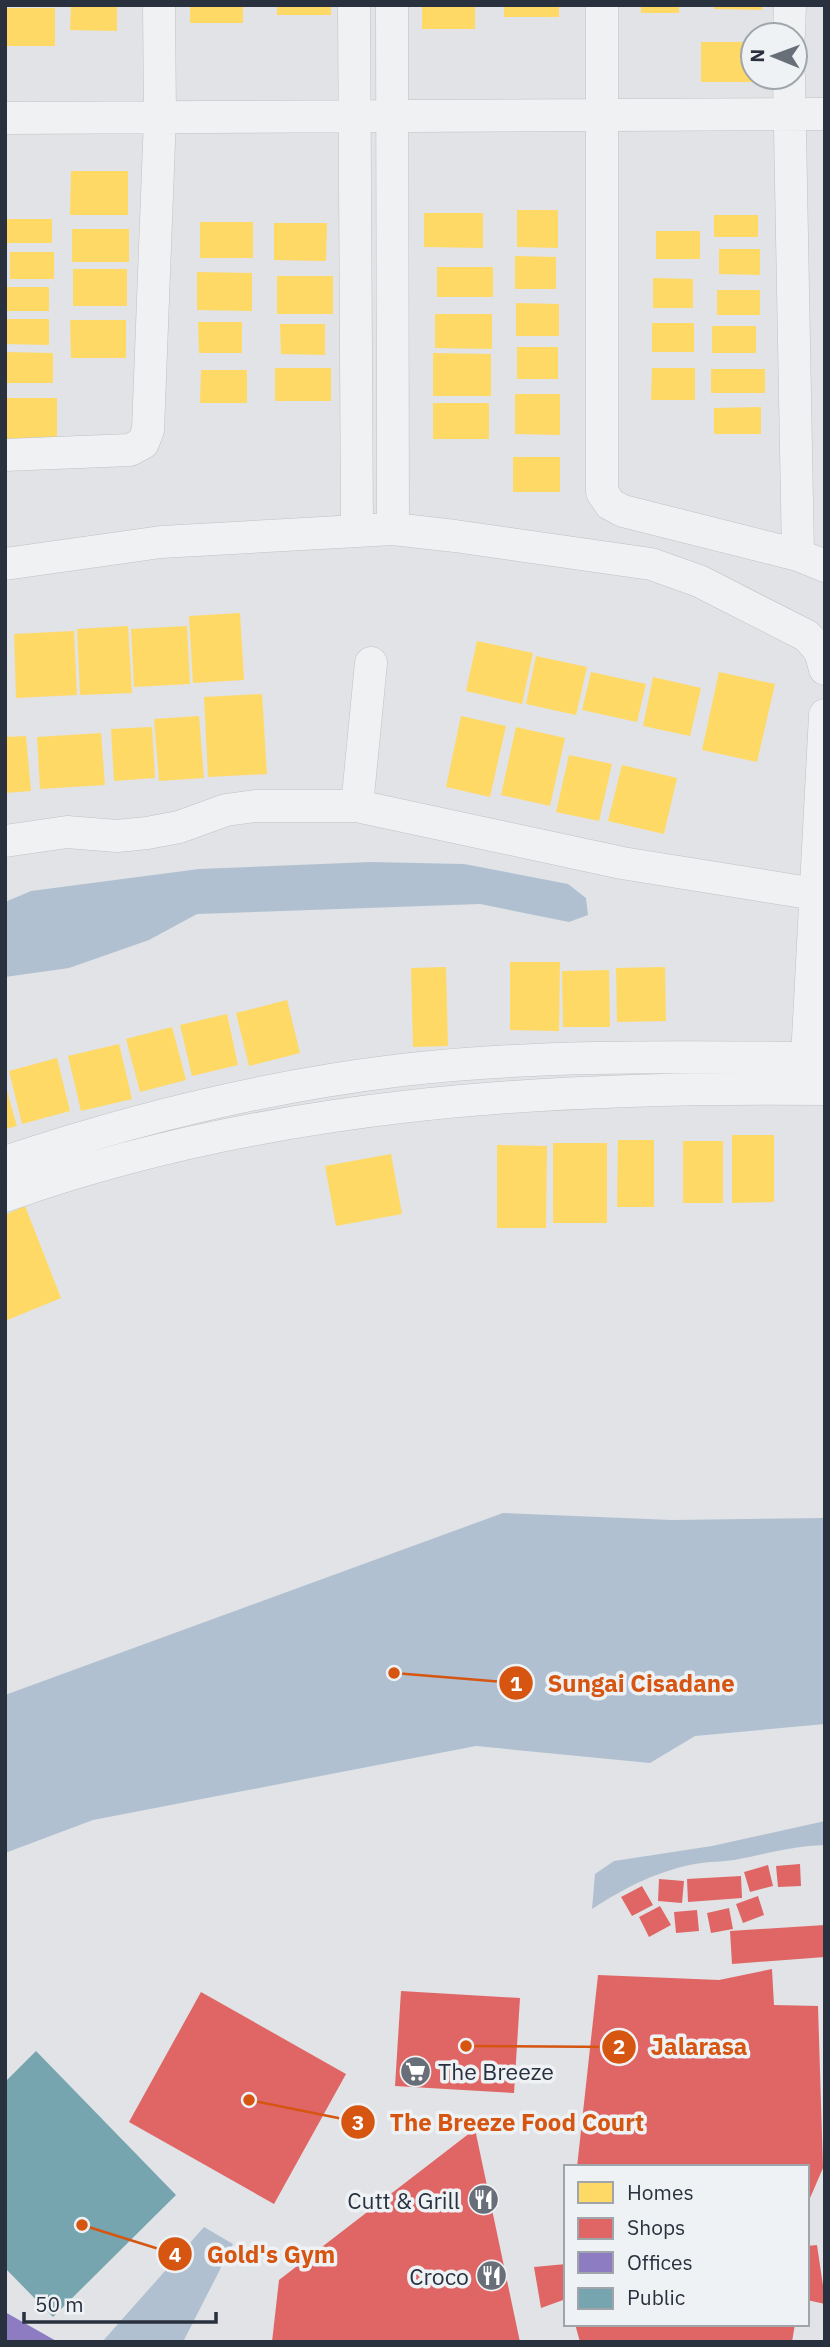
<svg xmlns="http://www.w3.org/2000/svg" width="830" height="2347" viewBox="0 0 830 2347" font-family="'IBM Plex Sans',sans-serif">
	<rect width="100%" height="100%" fill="#e1e3e6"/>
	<!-- water -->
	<path fill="#b1c0d0" d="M370,862L464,864L568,884L586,898L588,915L569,922L480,904L197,914L149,940L69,968L5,977V902L31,891L199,869Z
		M503,1513L672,1520L825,1518V1724L695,1736L650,1763L476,1746L93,1820L5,1853V1695Z
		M825,1821V1845C794,1846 769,1853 739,1859C727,1862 714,1861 701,1863C661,1869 626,1887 592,1909L595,1874L614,1861L712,1846Z
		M204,2227L233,2244L183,2342H102Z"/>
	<!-- homes -->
	<path fill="#ffd966" d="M71,5H117V31L70,30Z
		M190,5H243V23H190Z
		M277,5H331V15H277Z
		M422,5H475V29H422Z
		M504,5H559V17H504Z
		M641,5H679V13H641Z
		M714,5H762V10L714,9Z
		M5,8H55V46H5Z
		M701,42H753V77H763V82H701Z
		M71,171H128V215H70Z
		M517,210H558V248L517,247Z
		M424,213H483V248L424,247Z
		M714,215H758V237H714Z
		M6,219H52V243H5Z
		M200,222H253V258H200Z
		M274,223H327L326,261L274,260Z
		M72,229H129V262H72Z
		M656,231H700V259H656Z
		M719,249H760V275L719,274Z
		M10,252H54V279H10Z
		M515,256L556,257V289H515Z
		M437,267H493V297H437Z
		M73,269H127V306H73Z
		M197,272L252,273V311L197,310Z
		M277,276H333V314H277Z
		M653,278L693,279V308H653Z
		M5,287H49V311H5Z
		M717,290H760V315H717Z
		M516,303L559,304V336H516Z
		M435,314H492V349L435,348Z
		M5,319H49V345L5,344Z
		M70,320H126V358H71Z
		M198,322H242V353H199Z
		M652,323H694V352H652Z
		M280,324H325V355L281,354Z
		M712,326H756V353H712Z
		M517,347H558V379H517Z
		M5,352L53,353V383H5Z
		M433,353L491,354V396H433Z
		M275,368H331V401H275Z
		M652,368H695V400H651Z
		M711,369H765V393H711Z
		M201,370H247V403H200Z
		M515,394H560V435L515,434Z
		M6,398H57V443H6Z
		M433,403H489V439H433Z
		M761,407V434H714V408Z
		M513,457H560V492H513Z
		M240,613L244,680L193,683L189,616Z
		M128,626L132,693L80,695L77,629Z
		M187,626L190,684L134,687L131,629Z
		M74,631L77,695L16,698L14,634Z
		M477,641L533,653L522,704L466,691Z
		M536,656L587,667L576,715L526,704Z
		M591,672L646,684L637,722L582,710Z
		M719,672L775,684L757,762L702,750Z
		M653,677L701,688L690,736L643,726Z
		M262,694L267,774L208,777L204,697Z
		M199,716L204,778L159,781L154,719Z
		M461,716L506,726L490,797L446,787Z
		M152,727L155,778L114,781L111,729Z
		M516,727L565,738L550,806L501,795Z
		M101,733L105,785L40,789L37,737Z
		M26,736L31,791L5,793V737Z
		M569,755L612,764L599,821L556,812Z
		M622,765L677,778L664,834L608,821Z
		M510,962H560L559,1031L510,1030Z
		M446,967L448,1046L413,1047L411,968Z
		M665,967L666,1021L617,1022L616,968Z
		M609,970L610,1027H563L562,971Z
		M287,1000L300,1053L249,1066L236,1013Z
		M227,1014L238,1065L192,1076L180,1025Z
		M172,1027L186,1080L140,1092L126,1039Z
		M119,1044L132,1099L81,1111L68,1056Z
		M57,1058L70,1111L22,1124L9,1071Z
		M5,1084L17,1126L5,1129Z
		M732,1135H774V1202L732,1203Z
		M618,1140H654V1207H617Z
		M683,1141H723V1203H683Z
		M553,1143H607V1223H553Z
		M497,1145L547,1146L546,1228H497Z
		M391,1154L402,1214L336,1226L325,1166Z
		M25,1206L61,1298L5,1321V1215Z"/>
	<!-- shops -->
	<path fill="#e06666" d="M800,1864L801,1886L778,1887L776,1866Z
		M768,1865L773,1886L750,1892L744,1872Z
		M741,1876L742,1898L688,1902L687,1879Z
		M659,1879L684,1881L682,1903L658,1901Z
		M642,1886L653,1905L632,1916L621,1897Z
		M758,1896L764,1915L743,1923L736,1904Z
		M660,1906L671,1925L649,1937L639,1917Z
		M729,1908L733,1929L711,1933L707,1913Z
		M697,1910L699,1931L676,1933L674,1912Z
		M825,1925V1957L732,1964L730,1931Z
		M772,1969L774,2005L818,2006L823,2168L807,2205V2167H577L598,1975L719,1980Z
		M401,1991L520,1998L514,2093L395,2086Z
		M201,1992L346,2074L274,2204L129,2122Z
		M475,2129L520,2342H272L279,2280Z
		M817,2245L825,2299V2304L807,2300V2246Z
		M566,2264V2299L541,2308L534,2267Z
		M575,2324H795L792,2342H580Z"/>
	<!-- offices -->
	<path fill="#8e7cc3" d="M5,2312L58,2342H5Z"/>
	<!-- public -->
	<path fill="#76a5af" d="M36,2051L176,2195L53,2317L5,2268V2082Z"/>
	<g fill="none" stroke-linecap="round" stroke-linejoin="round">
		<defs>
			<path id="street" d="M354,5L357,530
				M392,5L393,529
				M602,5V492L610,504L623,511L798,555L825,566
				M789,35L790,5
				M789,77L798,555
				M5,118L825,114
				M5,455L130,450L143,443L148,430L160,117L159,5
				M5,564L161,542L393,529L455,536L651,564L699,581L807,636L820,651L825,669
				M357,806L371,663
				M5,841L67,832L117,836L147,833L179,827L226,810L255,806H357L622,863L815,894
				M806,1077L825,715
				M5,1162C133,1119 268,1086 402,1070C541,1054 685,1057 825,1058
				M5,1196C269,1102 547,1086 825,1089"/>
		</defs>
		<!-- street casing -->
		<use href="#street" stroke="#bfc1c4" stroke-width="33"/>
		<!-- street -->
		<use href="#street" stroke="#f0f1f3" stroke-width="32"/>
	</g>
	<!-- icons -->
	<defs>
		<symbol id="supermarket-disc" viewBox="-11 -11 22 22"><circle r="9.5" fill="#696f79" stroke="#eff2f5"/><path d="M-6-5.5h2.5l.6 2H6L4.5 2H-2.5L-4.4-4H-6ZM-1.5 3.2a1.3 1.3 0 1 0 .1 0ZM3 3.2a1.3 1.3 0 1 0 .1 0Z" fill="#fff"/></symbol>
		<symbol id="restaurant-disc" viewBox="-11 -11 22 22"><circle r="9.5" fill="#696f79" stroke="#eff2f5"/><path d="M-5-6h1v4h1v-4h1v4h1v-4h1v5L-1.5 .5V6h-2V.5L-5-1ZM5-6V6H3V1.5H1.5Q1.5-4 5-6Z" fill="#fff"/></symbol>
	</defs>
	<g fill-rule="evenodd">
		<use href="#supermarket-disc" x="398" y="2054" width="35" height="35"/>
		<use href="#restaurant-disc" x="466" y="2182" width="35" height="35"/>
		<use href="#restaurant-disc" x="474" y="2258" width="35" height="35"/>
	</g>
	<g text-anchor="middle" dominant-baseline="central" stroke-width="7" stroke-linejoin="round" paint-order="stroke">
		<!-- poi labels -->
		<g font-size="23" fill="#29313e" stroke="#eff2f5" text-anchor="end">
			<text x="438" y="2071" text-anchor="start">The Breeze</text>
			<text x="460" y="2200">Cutt &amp; Grill</text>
			<text x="469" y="2276">Croco</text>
		</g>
	</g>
	<!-- callouts -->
	<path fill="none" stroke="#d55511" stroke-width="2.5" d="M394 1673L516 1683M466 2046L619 2047M249 2100L358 2122M82 2225L175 2254"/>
	<g fill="#d55511" stroke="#eff2f5" stroke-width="2.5">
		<circle cx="394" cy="1673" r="7"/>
		<circle cx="466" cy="2046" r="7"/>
		<circle cx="249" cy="2100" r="7"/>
		<circle cx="82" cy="2225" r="7"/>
		<circle cx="516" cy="1683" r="18"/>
		<circle cx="619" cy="2047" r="18"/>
		<circle cx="358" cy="2122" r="18"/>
		<circle cx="175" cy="2254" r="18"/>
	</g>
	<g font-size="21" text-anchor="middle" font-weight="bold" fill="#fff">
		<text x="516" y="1691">1</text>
		<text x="619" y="2054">2</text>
		<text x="358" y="2130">3</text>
		<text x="175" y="2262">4</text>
	</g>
	<g font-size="24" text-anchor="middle" font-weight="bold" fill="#d55511" stroke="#eff2f5" stroke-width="7" stroke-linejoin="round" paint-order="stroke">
		<text x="641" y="1692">Sungai Cisadane</text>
		<text x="699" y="2055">Jalarasa</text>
		<text x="517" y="2131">The Breeze Food Court</text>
		<text x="271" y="2263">Gold's Gym</text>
	</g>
	<!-- border -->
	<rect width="830" height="2347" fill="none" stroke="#29313e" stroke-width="14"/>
	<!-- legend -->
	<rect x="564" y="2165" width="245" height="161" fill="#eff2f5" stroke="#a0a5ac" stroke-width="2"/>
	<rect x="578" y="2182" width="35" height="21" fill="#ffd966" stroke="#a0a5ac" stroke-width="2"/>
	<text x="627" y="2200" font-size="21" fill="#29313e">Homes</text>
	<rect x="578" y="2218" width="35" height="21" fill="#e06666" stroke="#a0a5ac" stroke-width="2"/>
	<text x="627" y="2235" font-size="21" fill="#29313e">Shops</text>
	<rect x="578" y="2252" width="35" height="21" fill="#8e7cc3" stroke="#a0a5ac" stroke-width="2"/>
	<text x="627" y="2270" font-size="21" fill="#29313e">Offices</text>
	<rect x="578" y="2288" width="35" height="21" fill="#76a5af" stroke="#a0a5ac" stroke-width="2"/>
	<text x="627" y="2305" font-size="21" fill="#29313e">Public</text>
	<!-- north arrow -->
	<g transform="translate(774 56) rotate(271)"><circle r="33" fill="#eff2f5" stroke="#a0a5ac" stroke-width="2"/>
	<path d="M0-5L12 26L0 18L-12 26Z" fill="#696f79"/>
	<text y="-10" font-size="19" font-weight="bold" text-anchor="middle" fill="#29313e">N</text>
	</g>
	<!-- scale -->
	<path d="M24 2312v10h192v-10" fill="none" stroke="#29313e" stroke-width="3.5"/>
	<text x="35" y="2312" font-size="21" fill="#29313e" stroke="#eff2f5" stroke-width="5" paint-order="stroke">50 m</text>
</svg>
